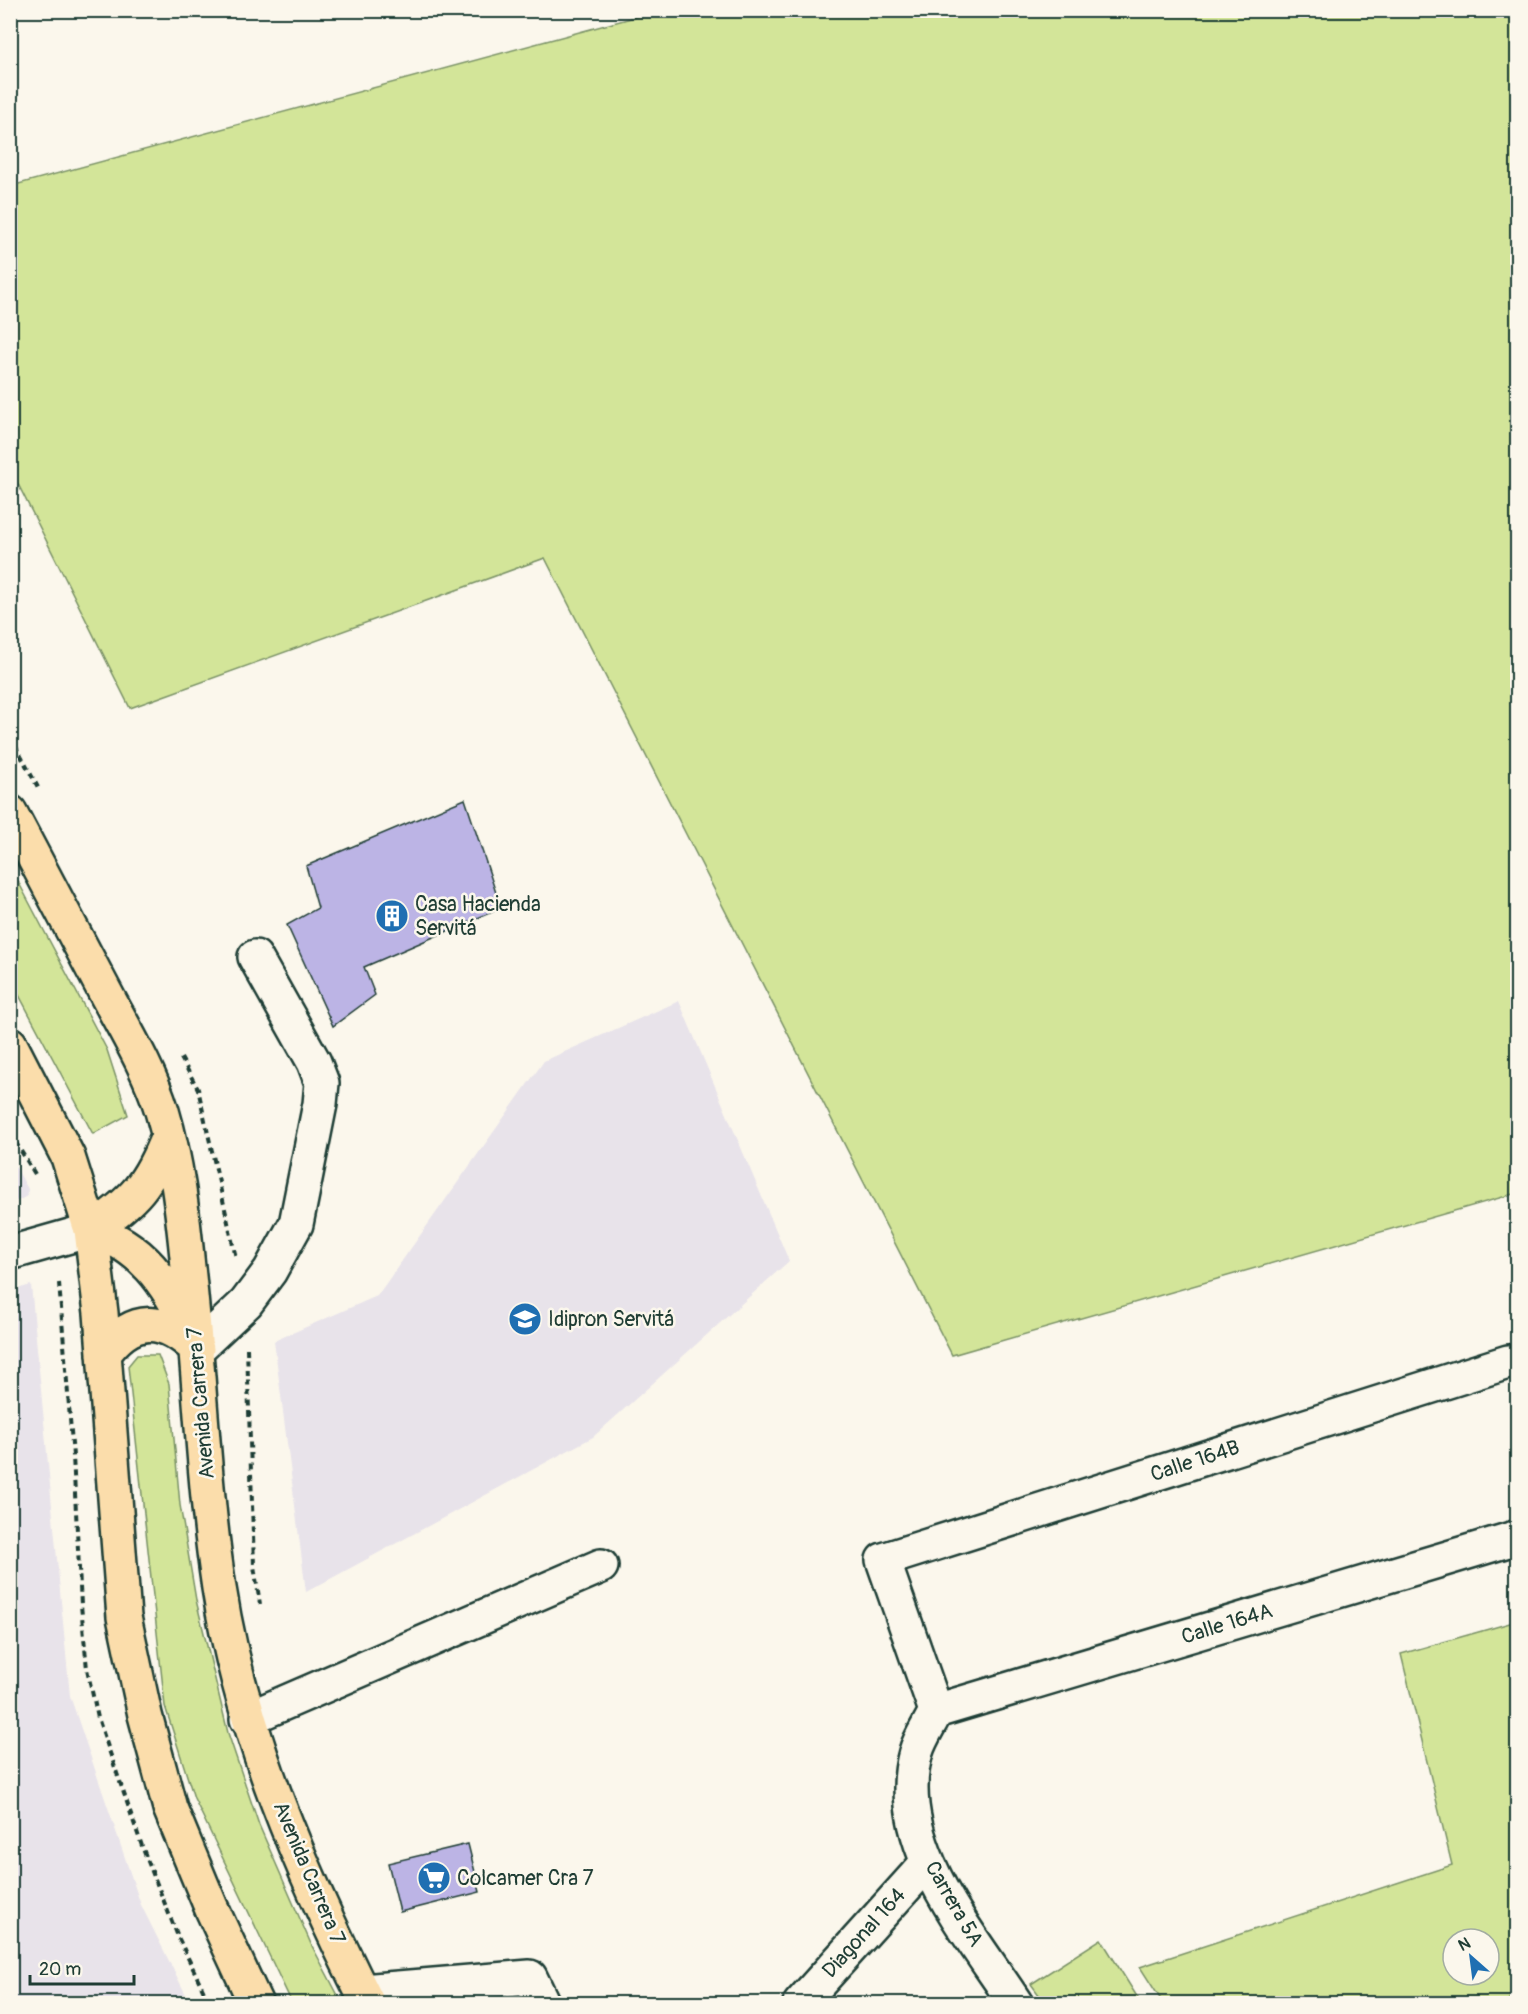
<svg xmlns="http://www.w3.org/2000/svg" width="1528" height="2014" viewBox="0 0 1528 2014" font-family="Pangolin,sans-serif">
	<rect width="100%" height="100%" fill="#fbf7ec"/>
	<filter id="ink" filterUnits="userSpaceOnUse"><feTurbulence type="fractalNoise" baseFrequency=".0167" numOctaves="2"/><feDisplacementMap in="SourceGraphic" scale="12" xChannelSelector="R" yChannelSelector="G"/><feConvolveMatrix kernelMatrix="1 2 1 2 8 2 1 2 1" color-interpolation-filters="sRGB"/></filter>
	<g filter="url(#ink)">
		<!-- built -->
		<path fill="#e8e3ea" d="M679,1001L789,1261L593,1437L306,1592L274,1341L377,1296L544,1061Z
			M10,1157L28,1189L27,1196L18,1201L11,1199Z
			M31,1285L70,1696L141,1905L190,2003H11L10,1291Z"/>
		<!-- green -->
		<path fill="#d3e599" stroke="#799166" stroke-width="1.5" fill-rule="evenodd" d="M657,11H1517V1193L952,1355L545,558L130,708L11,470V186Z
			M11,868L107,1050L128,1115L93,1134L11,980Z
			M137,1355H158L169,1384L180,1505L196,1600L228,1733L259,1825L311,1944L342,2003H292L194,1798L165,1706L128,1366Z
			M1517,1621L1518,1989L1507,2003H1163L1140,1967L1452,1865L1401,1654ZM1453,1939H1489V1975H1453Z
			M1101,1939L1141,2003H1045L1031,1984Z"/>
		<!-- building -->
		<path fill="#bcb4e5" stroke="#1f3d34" stroke-width="1.5" d="M465,799L501,908L364,967L375,995L333,1026L287,925L318,908L306,866Z
			M468,1844L480,1892L400,1912L388,1863Z"/>
		<g fill="none" stroke-linecap="round" stroke-linejoin="round">
			<defs>
				<path id="minor" d="M10,1253L91,1230
					M197,1349L246,1303L270,1271L296,1224L320,1104L322,1083L314,1062L255,957
					M936,1711L1518,1537
					M247,1719L601,1566
					M362,1991L530,1977L543,2004
					M800,2004L928,1862
					M1016,2004C970,1933 890,1842 916,1752C920,1738 930,1724 936,1711L883,1560L1508,1362"/>
				<path id="major" d="M10,812C42,872 73,932 105,992C125,1030 149,1069 162,1111C177,1161 183,1216 188,1267C200,1374 203,1482 219,1588C242,1735 302,1872 368,2004
					M10,1044L68,1157L91,1230L101,1313L124,1617L145,1715L170,1808L211,1907L256,2004
					M91,1230C141,1245 168,1283 189,1330
					M91,1230C135,1200 149,1184 168,1136
					M104,1354C133,1314 163,1317 197,1349"/>
			</defs>
			<!-- minor casing -->
			<use href="#minor" stroke="#1f3d34" stroke-width="38"/>
			<!-- major casing -->
			<use href="#major" stroke="#1f3d34" stroke-width="38"/>
			<!-- path -->
			<path stroke="#1f3d34" stroke-width="4" stroke-dasharray="6 4.5" stroke-linecap="butt" d="M10,736L40,791
				M181,1058L198,1089L236,1258
				M10,1133L35,1174
				M59,1283L73,1456L81,1605L87,1669L98,1718L143,1849L179,1939L210,2004
				M247,1348L254,1566L260,1604"/>
			<!-- minor -->
			<use href="#minor" stroke="#fbf7ec" stroke-width="33"/>
			<!-- major -->
			<use href="#major" stroke="#fbddab" stroke-width="33"/>
		</g>
	</g>
	<!-- icons -->
	<defs>
		<symbol id="building-disc" viewBox="-11 -11 22 22"><circle r="9.5" fill="#1f6fb2" stroke="#fbf7ec"/><path d="M-4-6H4V6H1V3H-1V6H-4ZM-2.5-4.3h1.7v1.8h-1.7ZM.8-4.3h1.7v1.8H.8ZM-2.5-1h1.7V.8h-1.7ZM.8-1h1.7V.8H.8Z" fill="#fff"/></symbol>
		<symbol id="school-disc" viewBox="-11 -11 22 22"><circle r="9.5" fill="#1f6fb2" stroke="#fbf7ec"/><path d="M0-5L7-2L0 1L-7-2ZM-4 1L0 2.5L4 1V4Q0 6-4 4Z" fill="#fff"/></symbol>
		<symbol id="supermarket-disc" viewBox="-11 -11 22 22"><circle r="9.5" fill="#1f6fb2" stroke="#fbf7ec"/><path d="M-6-5.5h2.5l.6 2H6L4.5 2H-2.5L-4.4-4H-6ZM-1.5 3.2a1.3 1.3 0 1 0 .1 0ZM3 3.2a1.3 1.3 0 1 0 .1 0Z" fill="#fff"/></symbol>
	</defs>
	<g fill-rule="evenodd">
		<use href="#building-disc" x="373" y="897" width="38" height="38"/>
		<use href="#school-disc" x="506" y="1300" width="38" height="38"/>
		<use href="#supermarket-disc" x="415" y="1859" width="38" height="38"/>
	</g>
	<g text-anchor="middle" dominant-baseline="central" stroke-width="5" stroke-linejoin="round" paint-order="stroke">
		<!-- poi labels -->
		<g font-size="21" fill="#1f3d34" stroke="#fbf7ec" text-anchor="start">
			<text x="415" y="904">Casa Hacienda<tspan x="415" dy="24">Servitá</tspan></text>
			<text x="548" y="1319">Idipron Servitá</text>
			<text x="457" y="1878">Colcamer Cra 7</text>
		</g>
		<!-- street labels -->
		<g font-size="21" fill="#1f3d34" stroke="#fbf7ec">
			<text transform="translate(201 1403) rotate(-95)">Avenida Carrera 7</text>
			<text transform="translate(1195 1461) rotate(-18)">Calle 164B</text>
			<text transform="translate(1227 1624) rotate(-17)">Calle 164A</text>
			<text transform="translate(309 1873) rotate(67)">Avenida Carrera 7</text>
			<text transform="translate(954 1904) rotate(60)">Carrera 5A</text>
			<text transform="translate(864 1933) rotate(-48)">Diagonal 164</text>
		</g>
	</g>
	<!-- margin -->
	<rect width="1528" height="2014" fill="none" stroke="#fbf7ec" stroke-width="36"/>
	<rect x="18" y="18" width="1492" height="1978" fill="none" stroke="#1f3d34" stroke-width="2" filter="url(#ink)"/>
	<!-- north arrow -->
	<g transform="translate(1471 1957) rotate(332)"><circle r="28" fill="#fbf7ec" stroke="#a3ada2" stroke-width="1.5"/>
	<path d="M0-4.5L10 22L0 15L-10 22Z" fill="#1f6fb2"/>
	<text y="-9" font-size="16" font-weight="bold" text-anchor="middle" fill="#1f3d34">N</text>
	</g>
	<!-- scale -->
	<path d="M30 1975v9h104v-9" fill="none" stroke="#1f3d34" stroke-width="3"/>
	<text x="39" y="1975" font-size="18" fill="#1f3d34" stroke="#fbf7ec" stroke-width="4.5" paint-order="stroke">20 m</text>
</svg>
